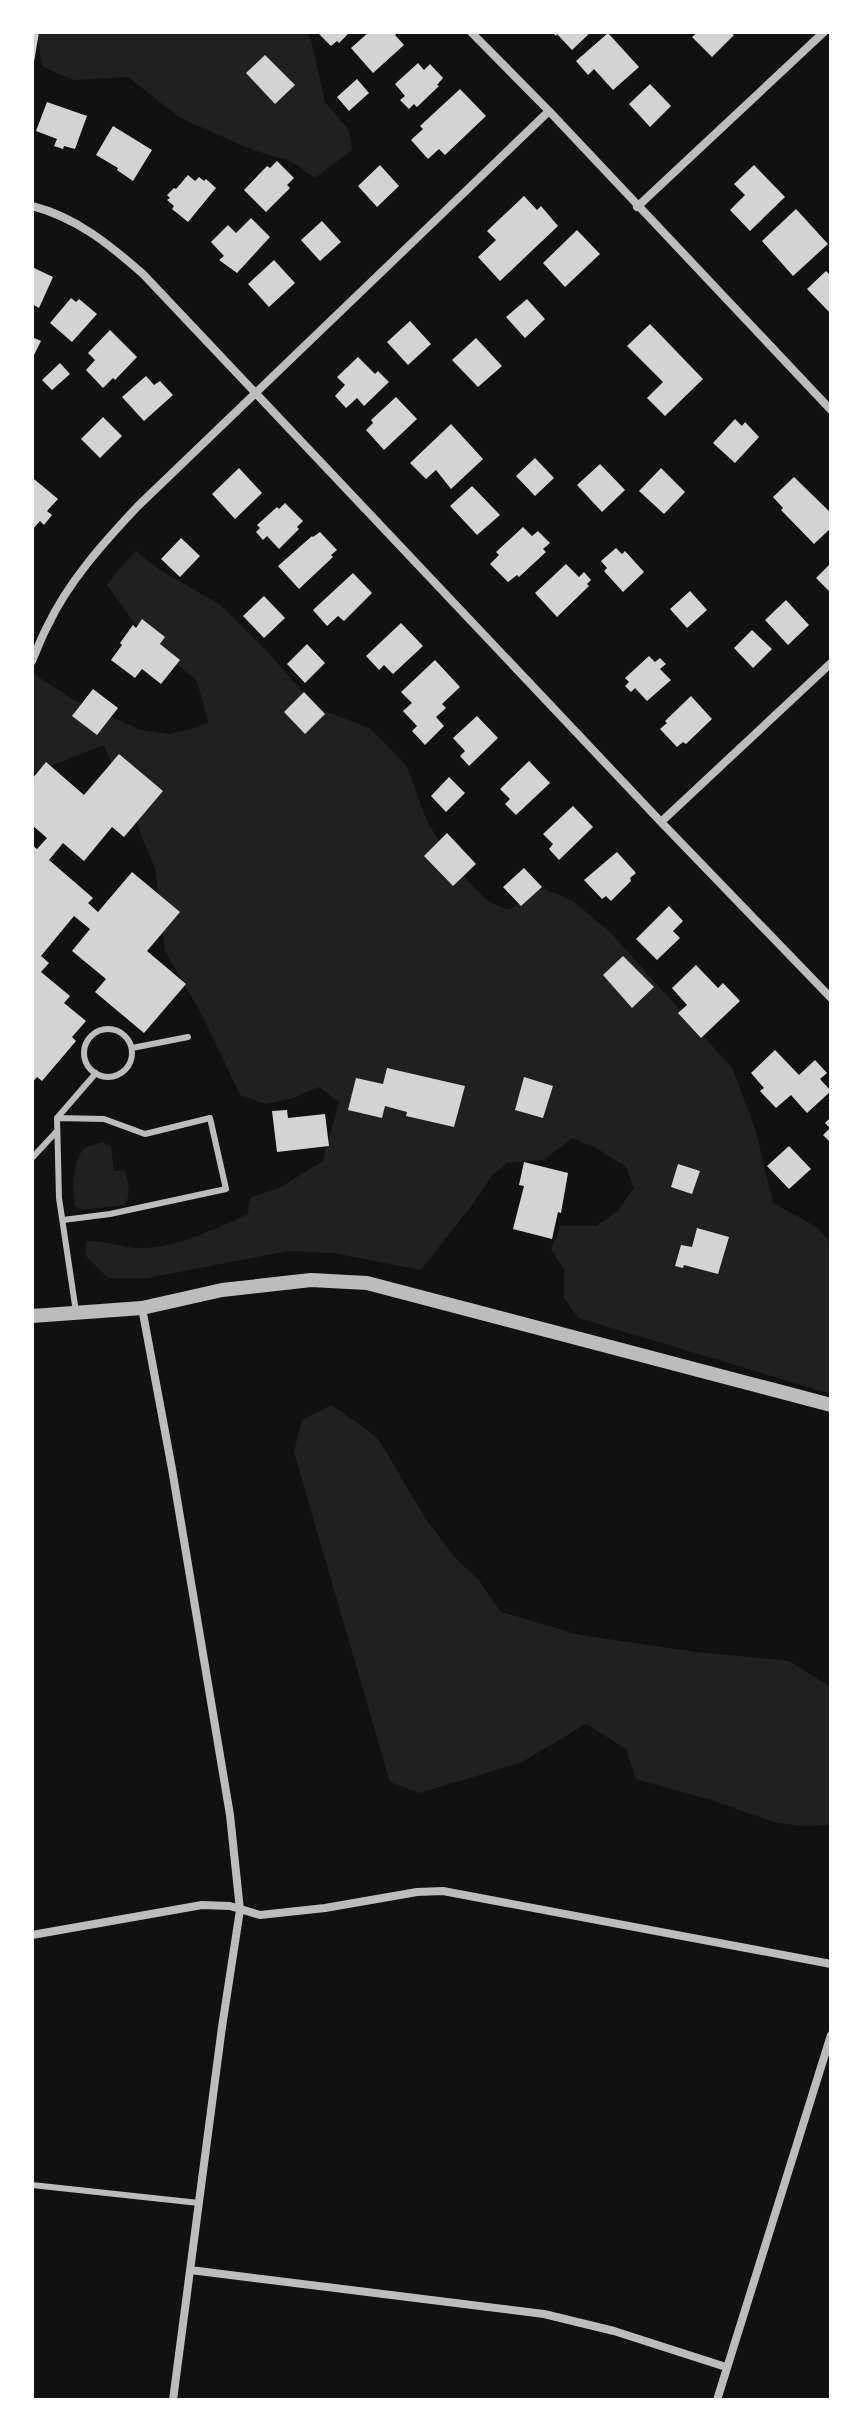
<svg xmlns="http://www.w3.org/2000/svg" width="863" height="2432" viewBox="0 0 863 2432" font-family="'Roboto Condensed',sans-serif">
	<rect width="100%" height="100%" fill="#111"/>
	<!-- green -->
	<path fill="#202020" d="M37,32H305L311,40L325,102L349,130L352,150L315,178L290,161L253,150L180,118L128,77L73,80L42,66Z
		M136,551L158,569L219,604L271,656L317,708L371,729L406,765L427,821L455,868L489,902L509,910L542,888L573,901L609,931L732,1068L755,1128L773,1203L818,1228L831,1244V1394L578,1318L564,1298V1270L551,1249L561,1226H596L617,1212L634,1188L626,1167L596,1148L572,1138L544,1160L507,1163L491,1177L472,1205L421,1270L334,1253L288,1251L147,1278H108L86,1256V1241C104,1241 119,1246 136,1248C173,1250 215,1229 248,1214L250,1198L281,1187L323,1161L339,1102L319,1087L290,1099L265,1104L240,1095L203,1017L165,951L155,868L104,745L32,773V673L74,700L141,730L170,734L195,728L208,722L197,681L155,646L130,617L107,585L120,568Z
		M102,1142L111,1146L114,1171L125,1170C127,1181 133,1197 123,1205L82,1210L75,1206C72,1186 72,1165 84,1148Z
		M331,1405L361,1425L379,1440L425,1518L457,1560L478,1579L501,1612L580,1635L697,1652L789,1661L831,1687V1825L804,1826L777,1823L711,1800L636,1779L626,1749L586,1724L520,1763L419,1793L390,1782L294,1452L302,1420Z"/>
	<!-- building -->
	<path fill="#d3d3d3" d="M32,32H39L34,62H32Z
		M317,32H350L339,43L337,41L331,46Z
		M369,32H398L395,35L404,45L373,73L351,48Z
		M552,32H591L572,50L557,34L556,36Z
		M698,32H730L734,35L712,57L692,37Z
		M608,33L639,67L613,90L594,69L588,75L576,61Z
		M265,55L295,85L275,104L246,73Z
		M418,63L424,70L430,64L443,78L437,85L439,86L417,107L414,104L409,109L400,100L405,96L395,84Z
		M357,79L369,93L349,111L337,97Z
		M650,84L671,106L650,127L629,104Z
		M460,89L486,116L445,155L439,149L428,159L411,140L423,129L420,126Z
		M47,102L87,116L75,149L64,146L63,149L54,146L57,139L36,131Z
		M113,126L152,150L133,181L117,170L118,168L96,155Z
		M277,161L294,178L287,185L290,188L266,212L244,190L267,166L270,168Z
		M380,165L399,186L377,207L358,186Z
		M754,165L785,197L750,231L730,210L745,195L734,184Z
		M188,175L195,181L199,177L204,181L206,179L216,188L188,222L172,209L174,206L167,200L170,198L167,195L174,188L176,189Z
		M524,196L537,210L541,206L558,226L500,281L478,257L496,240L487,231Z
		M796,209L828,244L793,276L762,241Z
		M251,218L270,237L237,273L219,260L224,256L211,242L228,225L236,233Z
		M322,221L341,242L320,261L301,240Z
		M577,230L600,254L565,287L543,263Z
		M274,260L295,283L269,307L248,284Z
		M32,267L53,277L39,308L32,304Z
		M826,271L831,276V314L807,289Z
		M71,298L76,302L79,299L97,314L72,342L50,323Z
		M527,299L545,319L525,338L506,317Z
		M410,321L431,344L408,365L387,342Z
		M650,324L703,379L665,416L647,398L663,382L627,346Z
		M110,330L137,357L115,380L113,378L103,388L86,370L95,360L88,353Z
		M32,337L41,341L32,359Z
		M476,338L502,366L478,387L452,360Z
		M358,357L375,374L378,371L389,382L364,406L357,398L346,408L335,396L345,385L337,377Z
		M60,363L70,374L52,390L42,380Z
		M146,376L154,385L160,381L173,395L144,421L122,397Z
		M396,397L417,419L384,450L366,430L373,423L371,420Z
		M103,417L122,436L100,458L81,439Z
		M735,419L742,426L745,422L759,437L735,463L713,443Z
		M451,424L483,459L451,489L436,470L426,479L410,463Z
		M535,458L554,478L535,496L516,476Z
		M600,464L625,490L602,512L577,485Z
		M239,468L262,493L235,519L212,494Z
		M661,468L685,492L664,514L639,491Z
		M794,477L831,513V528L814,544L781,510L783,508L773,497Z
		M34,479L58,499L47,511L52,515L44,525L40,521L32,530Z
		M472,486L500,515L477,535L450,506Z
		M285,503L303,521L297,527L299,529L279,549L267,536L263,540L256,532L260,528L257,525L277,507L279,509Z
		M523,527L532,536L538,531L550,543L543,549L546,552L519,577L517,575L508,582L490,564L499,555L496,552Z
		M320,532L337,550L331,555L333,557L299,589L278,566L312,536L313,537Z
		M181,538L200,556L180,577L161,559Z
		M616,548L622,554L625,551L644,572L623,592L604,571L607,568L601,561Z
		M566,564L579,577L584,572L591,580L587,584L589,586L557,617L535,593Z
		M829,565L831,568V593L816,578Z
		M353,573L372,593L344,621L338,616L327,626L313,610Z
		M690,591L707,610L687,628L670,609Z
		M264,596L285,618L264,638L243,616Z
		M786,600L809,625L788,645L765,620Z
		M142,619L165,637L160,644L180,660L161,684L142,669L135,678L111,660L122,645L120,643L133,625L136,628Z
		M401,623L423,646L393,674L384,665L379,670L366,656Z
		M752,630L772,649L753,668L734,648Z
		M307,644L325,663L305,683L287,664Z
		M649,656L655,662L660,658L666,664L660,669L671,680L647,701L635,688L631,692L625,686L629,682L625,678Z
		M435,660L460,687L442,704L446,708L436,717L444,726L425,745L412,731L417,726L403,711L412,703L401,692Z
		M93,689L118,708L97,735L72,716Z
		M304,692L325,714L305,734L284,712Z
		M691,696L712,719L686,744L683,742L677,747L660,729L667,723L665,721Z
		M477,716L498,738L469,766L460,756L465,751L453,738Z
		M119,754L163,791L124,837L112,827L84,861L63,843L49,860L93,898L88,903L98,912L132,872L180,912L147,951L186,984L144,1033L95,992L106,979L72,951L90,929L74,916L41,956L49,963L41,972L70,996L64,1003L86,1021L72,1037L76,1041L42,1081L37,1077L32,1083V845L37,849L47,838L32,825V779L46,762L84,795Z
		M529,761L550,783L516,815L505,804L510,799L500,789Z
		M449,777L465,793L446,812L431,796Z
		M573,806L593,827L559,860L549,849L553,844L543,834Z
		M447,833L476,864L453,886L424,856Z
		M617,852L636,873L630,878L631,881L611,901L606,896L602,899L584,880Z
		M524,868L542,887L521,906L503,887Z
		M669,906L683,921L673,931L680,938L657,960L636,939Z
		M623,956L654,987L632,1008L603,975Z
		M696,965L718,988L723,983L740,1001L701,1038L678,1013L687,1005L672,988Z
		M775,1050L799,1075L815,1060L827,1073L820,1079L831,1091L807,1113L791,1095L776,1108L760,1091L764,1088L751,1073Z
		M387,1068L465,1086L454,1127L406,1116L407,1112L385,1106L382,1118L348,1110L356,1078L383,1084Z
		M524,1077L553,1086L543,1118L515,1110Z
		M287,1110L288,1118L325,1114L329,1146L277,1152L272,1111Z
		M831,1117V1143L823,1135L830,1128L825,1123Z
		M789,1146L811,1169L789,1189L767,1166Z
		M524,1162L568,1173L561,1213L558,1212L552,1239L513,1229L524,1186L519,1185Z
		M678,1164L700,1171L692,1194L671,1187Z
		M697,1228L729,1237L718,1274L684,1265L683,1268L675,1266L681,1245L692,1247Z"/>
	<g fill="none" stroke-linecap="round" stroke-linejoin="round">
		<!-- service -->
		<path stroke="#bcbcbc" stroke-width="6" d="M84 1053a24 24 0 1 1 48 0a24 24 0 1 1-48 0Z
			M132,1048L188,1037
			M57,1118L104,1119L145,1134L210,1118L226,1189L110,1214L63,1220
			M32,1158L57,1131
			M76,1312L59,1198L57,1118L96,1073
			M32,2185L199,2203"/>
		<!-- minor -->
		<path stroke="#bcbcbc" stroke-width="8" d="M471,32L549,111L831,410
			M32,206C76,217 110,245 143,274L661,822L831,998
			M637,207L824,32
			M32,661C37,650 41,638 47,627C68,582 104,542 138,506L549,111
			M661,822L831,663
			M142,1308L172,1469L230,1815L240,1910L222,2027L173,2400
			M32,1935L202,1905L230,1906L260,1915L325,1908L417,1892L443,1891L831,1964
			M190,2270L544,2314L614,2331L726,2367
			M717,2400L831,2035"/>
		<!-- tertiary -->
		<path stroke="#bcbcbc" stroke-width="14" d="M32,1316L142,1308L222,1290L311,1280L367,1283L831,1405"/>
	</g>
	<!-- border -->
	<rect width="863" height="2432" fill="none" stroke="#ffffff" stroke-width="68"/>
</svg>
